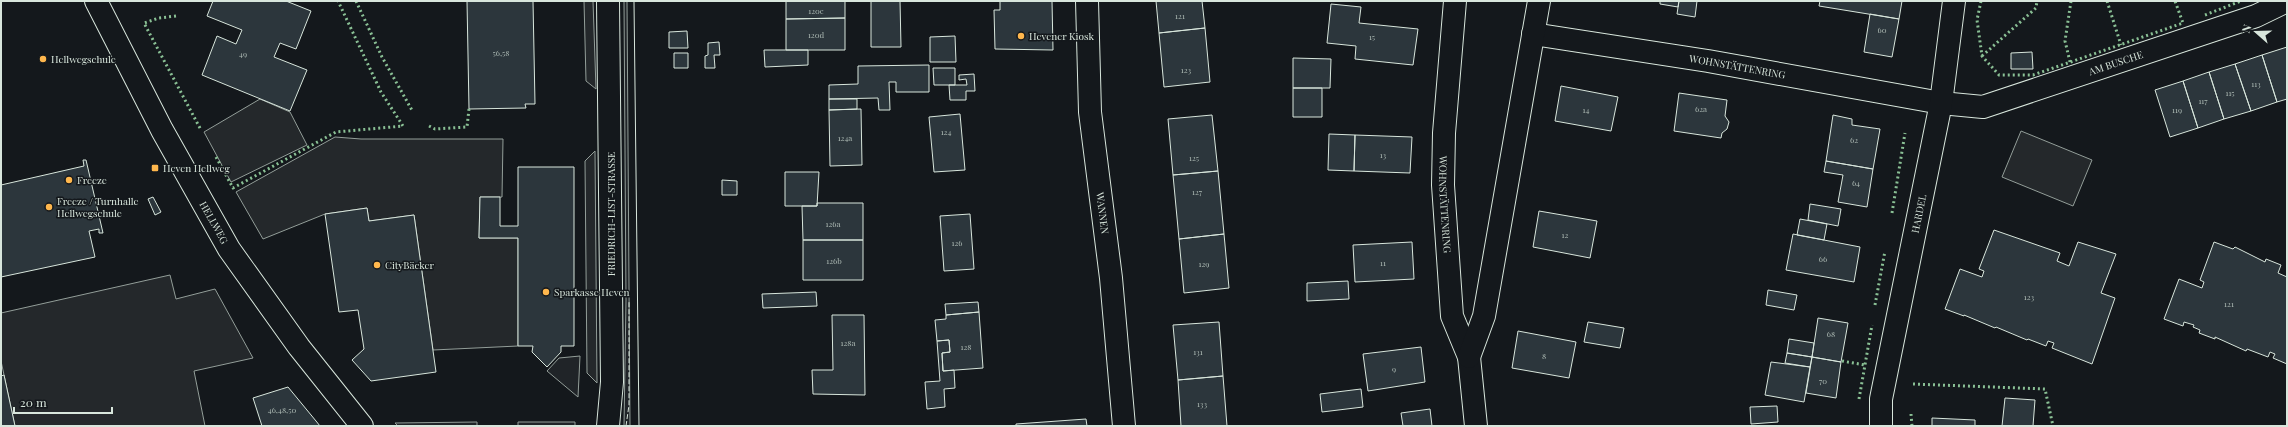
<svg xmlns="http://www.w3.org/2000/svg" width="2288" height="427" viewBox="0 0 2288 427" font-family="'Playfair Display',serif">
	<rect width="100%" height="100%" fill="#14181c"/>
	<!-- green -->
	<path fill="#202428" stroke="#939e99" d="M624,1H627L630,426H624L626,300Z
		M580,356L578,397L547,371L559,358Z
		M477,422V426H398L395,423Z
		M518,422H575V426H518Z"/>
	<!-- parking -->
	<path fill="#24282b" stroke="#939e99" d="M584,1H593L596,89L586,81Z
		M260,99L290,112L307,145L231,182L204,132Z
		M2021,131L2092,160L2073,206L2002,177Z
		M335,137L361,139H503L502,197H480L479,238H518V346L433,350L414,215L369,221L367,208L325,214L263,239L236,192Z
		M595,151L597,383L587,373L585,161Z
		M170,275L176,299L215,289L253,358L194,371L205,426H15L1,361V313Z"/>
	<!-- building -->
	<path fill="#2c363c" stroke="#d8e6dc" d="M213,1H286L311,11L296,49L280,43L274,57L307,70L290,111L202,75L217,36L236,44L242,30L207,16Z
		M467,1H533L535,104H525L526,108L469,109Z
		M786,1H845V18L786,19Z
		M871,1H900L901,47H871Z
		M1000,1H1052L1053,50L995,49L994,10H1000Z
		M1156,1H1202L1205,28L1159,33Z
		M1660,1H1679L1678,7L1660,4Z
		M1679,1H1697L1695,17L1677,14Z
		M1820,1H1902L1899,19L1819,6Z
		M1331,4L1361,7L1359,23L1418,29L1413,65L1355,59L1356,46L1327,43Z
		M1870,14L1899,19L1892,57L1864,52Z
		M845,18V50H786V19Z
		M1205,28L1210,82L1164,87L1159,33Z
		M687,31L688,48H669V32Z
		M955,36L956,62H930V37Z
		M719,42L720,55H714L715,68H705V56L708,55V43Z
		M2287,47V99L2277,102L2262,55Z
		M764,50H808V65L765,67Z
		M2032,52L2033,69H2011V53Z
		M674,53H688V68H674Z
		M2262,55L2277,102L2251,111L2235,64Z
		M1293,58L1331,59L1330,88H1293Z
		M2235,64L2251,111L2224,119L2209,72Z
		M929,65V92H896V82H889L890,110H879L878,98L829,99V85L858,84V66Z
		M933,68H955V85H934Z
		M2209,72L2224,119L2198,128L2183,81Z
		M974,74L975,91H966V100H950L949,85H967L966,79L959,80V75Z
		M2183,81L2198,128L2170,137L2155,90Z
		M1561,86L1618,97L1611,131L1555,121Z
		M1293,88H1322V117H1293Z
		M1679,93L1727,100L1725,116L1729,122L1727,129L1722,133L1721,138L1674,131Z
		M829,99H857V109L829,110Z
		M861,109L862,165L830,166L829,110Z
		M960,114L965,170L934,172L929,117Z
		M1212,115L1218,171L1173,175L1168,119Z
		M1833,115L1852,119V125L1880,129L1873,169L1826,161Z
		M1329,134L1355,135L1354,171L1328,170Z
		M1355,135L1412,137L1410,173L1354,171Z
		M83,160H86L103,233H99V229L89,231L95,257L1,277V185L84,166Z
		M1826,161L1873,169L1867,207L1838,202L1843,175L1824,172Z
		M518,167H574V346H561V352L547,367L532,352L533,346H518V238H479L480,197H500V226H518Z
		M1218,171L1224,234L1179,239L1173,175Z
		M785,172H819L817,206H785Z
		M722,180L737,181V195H722Z
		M153,197L161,212L155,215L148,199Z
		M817,203H863V240H803L802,206H817Z
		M1810,204L1841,209L1838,226L1808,220Z
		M367,208L369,221L414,215L436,372L371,381L352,360L364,349L358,310L339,312L325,214Z
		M1539,211L1597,221L1590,258L1533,247Z
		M970,214L974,269L944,271L940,216Z
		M1800,219L1827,224L1824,240L1797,235Z
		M1994,230L2060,253L2057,261L2069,266L2078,242L2116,254L2101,293L2115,298L2092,364L2052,348L2054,343L2048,341L2046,346L2028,339L2027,340L1996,327L1995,328L1964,315V316L1945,309L1960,269L1982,277L1984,271L1979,269Z
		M1224,234L1229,288L1184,293L1179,239Z
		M1793,234L1860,247L1854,282L1786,270Z
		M803,240H863V280H803Z
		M1412,242L1414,279L1355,282L1353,245Z
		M2214,242L2233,249L2235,247L2265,262L2266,259L2281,265L2278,273L2287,277V364L2273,358L2275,354L2270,352L2268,357L2247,349L2246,351L2215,337V339L2199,333L2200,330L2193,327L2194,325L2184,322L2183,326L2164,319L2179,279L2202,288L2204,282L2200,280Z
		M1348,281L1349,299L1307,301V283Z
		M1768,290L1797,295L1794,310L1766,305Z
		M816,292L817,306L763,308L762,294Z
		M978,302L979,312L946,315L945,304Z
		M979,312L983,368L943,371L942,353L950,352L949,340L937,341L935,320L946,319V315Z
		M832,315H864L865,395L813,394L812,370H833Z
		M1818,318L1848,323L1841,362L1812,357Z
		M1219,322L1223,376L1178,380L1173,325Z
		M1588,322L1624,328L1620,348L1584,342Z
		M1518,331L1576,342L1569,378L1512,368Z
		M1789,339L1814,343L1812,357L1787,353Z
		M949,340L950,352L942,353L943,371L954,370L955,388L944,389L945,407L927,409L925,382L940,381L937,341Z
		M1421,347L1425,382L1368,391L1363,354Z
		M1787,353L1812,357L1810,367L1785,363Z
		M1812,357L1841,362L1836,398L1806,393Z
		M1771,362L1810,367L1804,402L1765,395Z
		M4,375L15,426H1V376Z
		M1223,376L1227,426H1181L1178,380Z
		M288,387L316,421L320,426H262L253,398Z
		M1361,389L1363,407L1322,412L1320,394Z
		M2005,398L2035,400L2033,426H2002Z
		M1777,406L1778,422L1751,424L1750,407Z
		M1430,409L1432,426H1403L1401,413Z
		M1932,418L1975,420V426H1932Z
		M1086,419L1087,426H1016V424Z"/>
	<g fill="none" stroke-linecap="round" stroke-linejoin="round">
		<defs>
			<g id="minor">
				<path id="s1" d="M1087,1L1090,112L1111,278L1124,426"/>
				<path id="s2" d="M1455,1L1444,133L1443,185L1452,316L1469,357L1476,426"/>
				<path id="s3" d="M1533,34L1708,61L1941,103L1983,107L2256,16L2287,1"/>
				<path d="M1469,357L1484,316L1539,1"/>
				<path d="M608,426L612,382L608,1"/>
				<path id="s4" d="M1881,426V399L1941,103L1954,1"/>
			</g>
			<g id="tertiary">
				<path id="s5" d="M96,1L162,130L229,249L299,347L362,426"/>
			</g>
		</defs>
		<!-- minor casing -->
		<use href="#minor" stroke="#d8e6dc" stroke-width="24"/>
		<!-- tertiary casing -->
		<use href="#tertiary" stroke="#d8e6dc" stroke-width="24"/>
		<!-- minor -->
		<use href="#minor" stroke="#14181c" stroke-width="22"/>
		<!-- tertiary -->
		<use href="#tertiary" stroke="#14181c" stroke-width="22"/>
		<!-- tram -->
		<path stroke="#d8e6dc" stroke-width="1" d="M634,1L639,426"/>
		<!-- hedge -->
		<path stroke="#8ac095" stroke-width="3" stroke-dasharray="2 3" stroke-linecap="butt" d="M356,1L382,57L413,112
			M1981,1L1977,20L1982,56L1999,75H2033L2183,23L2175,1
			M2107,1L2121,45
			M2205,15L2241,1
			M176,16L159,18L144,23L201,130
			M1982,56L2036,8L2037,1
			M2070,62L2065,41L2071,1
			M429,126L435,129L467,127L469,109
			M216,157L233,188L336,132L403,126L381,92L338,1
			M1892,213L1905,133
			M1875,305L1885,251
			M1842,361L1865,365
			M1913,384L2045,389L2053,426
			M1859,399L1872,325
			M1911,414L1912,426"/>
		<!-- fence -->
		<path stroke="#d8e6dc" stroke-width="1" stroke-dasharray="5 2" stroke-linecap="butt" d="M626,426L629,405V302"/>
	</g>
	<!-- markers -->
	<g fill="#ffb74d" stroke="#14181c" stroke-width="1.5">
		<circle cx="1021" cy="36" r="4"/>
		<circle cx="43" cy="59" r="4"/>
		<rect x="151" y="164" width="8" height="8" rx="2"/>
		<circle cx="69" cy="180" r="4"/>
		<circle cx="49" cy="207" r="4"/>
		<circle cx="377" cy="265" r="4"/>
		<circle cx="546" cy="292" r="4"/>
	</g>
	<g text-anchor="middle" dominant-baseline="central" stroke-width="3" stroke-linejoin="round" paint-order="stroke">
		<!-- number labels -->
		<g font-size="8" fill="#adbab4">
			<text x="816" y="10">120c</text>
			<text x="1180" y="15">121</text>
			<text x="1882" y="29">60</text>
			<text x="816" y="34">120d</text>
			<text x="1372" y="36">15</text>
			<text x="501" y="52">56,58</text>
			<text x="243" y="53">49</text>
			<text x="1186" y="69">123</text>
			<text x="2256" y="83">113</text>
			<text x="2230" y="92">115</text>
			<text x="2203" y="100">117</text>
			<text x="1701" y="108">62a</text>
			<text x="1586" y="109">14</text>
			<text x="2177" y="109">119</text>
			<text x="946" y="131">124</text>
			<text x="845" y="137">124a</text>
			<text x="1854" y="139">62</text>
			<text x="1383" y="154">13</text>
			<text x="1194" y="157">125</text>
			<text x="1856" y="182">64</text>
			<text x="1197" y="191">127</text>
			<text x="833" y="223">126a</text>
			<text x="1565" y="234">12</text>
			<text x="957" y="242">126</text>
			<text x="1823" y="258">66</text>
			<text x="834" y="260">126b</text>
			<text x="1383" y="262">11</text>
			<text x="1204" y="263">129</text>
			<text x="2029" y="296">123</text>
			<text x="2229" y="303">121</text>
			<text x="1831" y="333">68</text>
			<text x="848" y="342">128a</text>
			<text x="966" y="346">128</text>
			<text x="1198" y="351">131</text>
			<text x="1544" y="355">8</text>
			<text x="1394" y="368">9</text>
			<text x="1823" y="380">70</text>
			<text x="1202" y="403">133</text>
			<text x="282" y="409">46,48,50</text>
		</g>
		<!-- poi labels -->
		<g font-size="10" fill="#d8e6dc" stroke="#14181c" text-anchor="start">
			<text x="1029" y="36">Hevener Kiosk</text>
			<text x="51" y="59">Hellwegschule</text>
			<text x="163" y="168">Heven Hellweg</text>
			<text x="77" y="180">Freeze</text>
			<text x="57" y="201">Freeze / Turnhalle<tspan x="57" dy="12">Hellwegschule</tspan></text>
			<text x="385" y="265">CityBäcker</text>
			<text x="554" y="292">Sparkasse Heven</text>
		</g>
		<!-- street labels -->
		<g font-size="10" fill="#d8e6dc" stroke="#14181c">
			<text stroke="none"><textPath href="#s3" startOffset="596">AM BUSCHE</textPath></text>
			<text stroke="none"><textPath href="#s3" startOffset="207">WOHNSTÄTTENRING</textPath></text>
			<text stroke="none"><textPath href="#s2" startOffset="204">WOHNSTÄTTENRING</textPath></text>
			<text transform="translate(611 214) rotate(-90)">FRIEDRICH-LIST-STRASSE</text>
			<text stroke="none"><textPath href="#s1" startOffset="213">WANNEN</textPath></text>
			<text stroke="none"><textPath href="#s4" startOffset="216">HARDEL</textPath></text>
			<text stroke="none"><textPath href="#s5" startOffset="251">HELLWEG</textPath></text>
		</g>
	</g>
	<!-- border -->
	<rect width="2288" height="427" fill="none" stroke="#d8e6dc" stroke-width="4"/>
	<!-- north arrow -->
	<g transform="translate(2256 32) rotate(290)" stroke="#14181c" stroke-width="3" paint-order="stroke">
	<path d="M0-3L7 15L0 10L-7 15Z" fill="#d8e6dc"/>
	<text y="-6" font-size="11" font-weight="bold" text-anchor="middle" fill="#d8e6dc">N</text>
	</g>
	<!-- scale -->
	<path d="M14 407v6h98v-6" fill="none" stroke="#d8e6dc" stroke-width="2"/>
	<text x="20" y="407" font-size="12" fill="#d8e6dc" stroke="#14181c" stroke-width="3" paint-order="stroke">20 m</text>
</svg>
